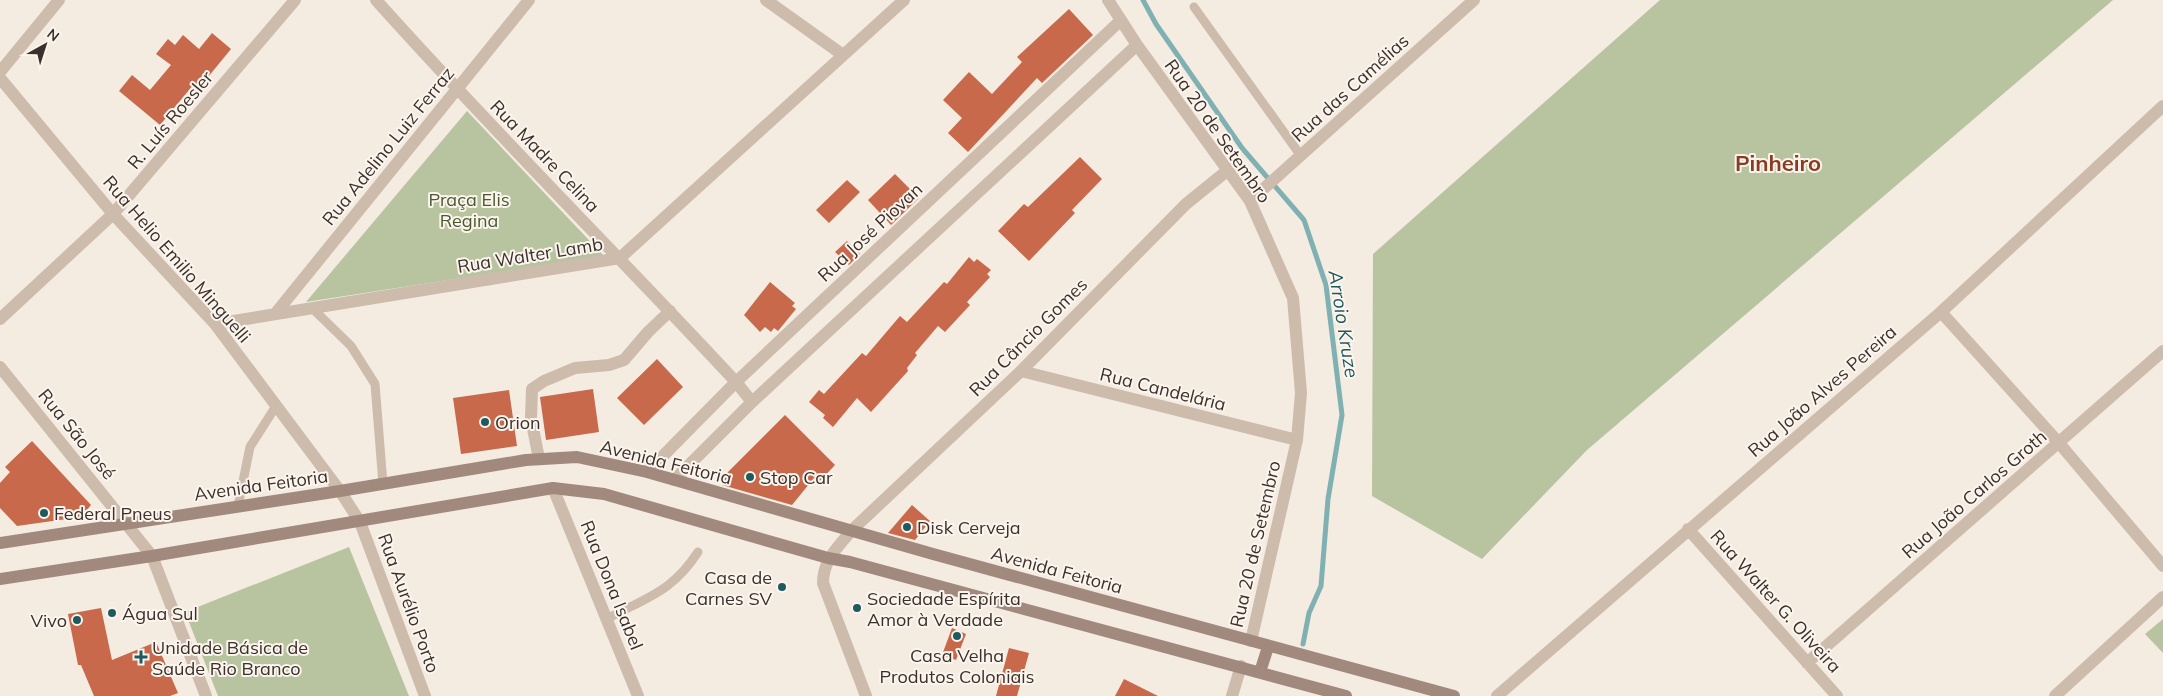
<svg xmlns="http://www.w3.org/2000/svg" width="2163" height="696" viewBox="0 0 2163 696" font-family="Mulish,sans-serif">
	<rect width="100%" height="100%" fill="#f4ebe1"/>
	<!-- green -->
	<path fill="#b8c4a0" d="M1660,0H2113L1587,450L1482,559L1372,496L1373,254Z
		M467,111L604,256L306,302Z
		M349,547L409,696H218L185,612Z
		M2163,619V653L2145,634Z"/>
	<g fill="none" stroke-linecap="round" stroke-linejoin="round">
		<!-- stream -->
		<path stroke="#7fb0b2" stroke-width="5" d="M1143,0L1156,24L1242,148L1304,220L1326,285L1342,415L1328,499L1321,586L1309,613L1303,644"/>
	</g>
	<!-- building -->
	<path fill="#c8694b" d="M1069,9L1093,35L1042,83L1037,78L968,152L948,133L962,118L943,100L969,72L992,94L1022,62L1017,57Z
		M212,33L231,49L199,88L194,84L160,125L119,91L132,75L150,90L171,65L156,54L168,39L175,45L183,35L199,49Z
		M1080,157L1102,179L1072,210L1075,213L1029,261L998,231L1024,204L1028,207Z
		M895,174L919,198L891,225L868,200Z
		M847,180L860,192L829,223L816,210Z
		M847,241L860,254L849,265L835,252Z
		M969,257L974,262L977,259L991,270L987,274L990,277L967,302L970,305L945,332L938,326L915,353L917,355L907,368L908,371L871,412L857,398L833,427L823,418L825,415L809,402L819,390L824,394L862,353L866,356L900,316L907,322L944,282L947,284Z
		M770,282L795,303L792,306L796,309L778,331L774,328L771,332L765,327L760,332L744,315Z
		M657,359L683,387L644,425L617,398Z
		M593,389L599,432L546,440L540,397Z
		M509,390L517,446L461,454L453,398Z
		M785,415L835,465L818,483L814,478L792,505L722,485V478Z
		M32,441L91,505L81,517L17,526L0,508V483L10,472L5,467Z
		M912,505L930,521L915,540L888,533Z
		M101,608L112,660L156,642L178,693L170,696H94L81,665H78L68,614Z
		M952,628L966,634L956,660L942,655Z
		M1009,648L1029,653L1017,696H996Z
		M1124,679L1158,696H1115Z"/>
	<g fill="none" stroke-linecap="round" stroke-linejoin="round">
		<!-- service -->
		<path stroke="#cdbbac" stroke-width="9" d="M1194,7L1301,156
			M312,308L351,346L375,384L383,484
			M238,506L250,447L276,406
			M607,619C647,597 672,592 698,552"/>
		<!-- minor -->
		<path stroke="#cdbbac" stroke-width="12" d="M376,0C493,131 617,254 736,382L752,402
			M766,0L843,55
			M1108,0L1137,45L1250,201L1293,298L1301,393L1297,440L1251,641
			M0,72L59,0
			M0,78L113,214L215,324L340,491L360,522L425,696
			M1250,201L1474,0
			M1941,312L2059,443L2163,566
			M275,314L529,0
			M0,319L113,214L295,0
			M215,324L620,258L904,0
			M1021,371L1297,440
			M539,459L531,418L532,389L544,381L575,368L609,365L624,360L648,332L670,311
			M647,472L736,382L1120,21
			M674,480L752,402L1137,45
			M553,488L638,696
			M1688,529L1837,696
			M852,530L1021,371L1186,204L1228,170
			M1807,663L2163,351
			M1232,696L1241,666
			M1497,696L1941,312L2163,106
			M2055,696L2163,597"/>
		<!-- tertiary -->
		<path stroke="#cdbbac" stroke-width="12" d="M0,367L152,556L206,696
			M852,530C838,547 823,560 823,583L866,696"/>
		<!-- secondary -->
		<path stroke="#a18a7d" stroke-width="12" d="M0,543L340,491L526,460L577,457L647,472L933,554L1454,696
			M0,579L152,556L553,488L604,494L828,558L850,562L1346,696
			M1260,672L1268,647"/>
	</g>
	<!-- markers -->
	<g fill="#1f5a5e" stroke="#fbf5ee" stroke-width="2">
		<circle cx="485" cy="422" r="5"/>
		<circle cx="750" cy="477" r="5"/>
		<circle cx="44" cy="513" r="5"/>
		<circle cx="907" cy="527" r="5"/>
		<circle cx="782" cy="587" r="5"/>
		<circle cx="857" cy="608" r="5"/>
		<circle cx="112" cy="613" r="5"/>
		<circle cx="77" cy="620" r="5"/>
		<circle cx="957" cy="636" r="5"/>
		<path d="M138.5 649.5h5v5h5v5h-5v5h-5v-5h-5v-5h5z"/>
	</g>
	<g text-anchor="middle" dominant-baseline="central" stroke-width="4" stroke-linejoin="round" paint-order="stroke">
		<!-- street labels -->
		<g font-size="18" fill="#3b302b" stroke="#fbf5ee">
			<text transform="translate(1350 88) rotate(-42)">Rua das Camélias</text>
			<text transform="translate(170 120) rotate(-50)">R. Luís Roesler</text>
			<text transform="translate(1218 131) rotate(55)">Rua 20 de Setembro</text>
			<text transform="translate(388 146) rotate(-51)">Rua Adelino Luiz Ferraz</text>
			<text transform="translate(545 156) rotate(46)">Rua Madre Celina</text>
			<text transform="translate(870 232) rotate(-43)">Rua José Piovan</text>
			<text transform="translate(530 255) rotate(-9)">Rua Walter Lamb</text>
			<text transform="translate(177 259) rotate(49)">Rua Helio Emilio Minguelli</text>
			<text transform="translate(1028 337) rotate(-45)">Rua Câncio Gomes</text>
			<text transform="translate(1163 389) rotate(14)">Rua Candelária</text>
			<text transform="translate(1822 391) rotate(-41)">Rua João Alves Pereira</text>
			<text transform="translate(77 434) rotate(51)">Rua São José</text>
			<text transform="translate(666 462) rotate(14)">Avenida Feitoria</text>
			<text transform="translate(261 485) rotate(-8)">Avenida Feitoria</text>
			<text transform="translate(1974 494) rotate(-41)">Rua João Carlos Groth</text>
			<text transform="translate(1255 544) rotate(-77)">Rua 20 de Setembro</text>
			<text transform="translate(1057 570) rotate(15)">Avenida Feitoria</text>
			<text transform="translate(612 585) rotate(68)">Rua Dona Isabel</text>
			<text transform="translate(1776 601) rotate(48)">Rua Walter G. Oliveira</text>
			<text transform="translate(409 603) rotate(70)">Rua Aurélio Porto</text>
		</g>
		<!-- park labels -->
		<g font-size="18" fill="#4a5a2e" stroke="#fbf5ee">
			<text x="469" y="199">Praça Elis<tspan x="469" dy="21">Regina</tspan></text>
		</g>
		<!-- poi labels -->
		<g font-size="18" fill="#3b302b" stroke="#fbf5ee" text-anchor="start">
			<text x="495" y="422">Orion</text>
			<text x="760" y="477">Stop Car</text>
			<text x="54" y="513">Federal Pneus</text>
			<text x="917" y="527">Disk Cerveja</text>
			<text x="772" y="577" text-anchor="end">Casa de<tspan x="772" dy="21">Carnes SV</tspan></text>
			<text x="867" y="598">Sociedade Espírita<tspan x="867" dy="21">Amor à Verdade</tspan></text>
			<text x="122" y="613">Água Sul</text>
			<text x="67" y="620" text-anchor="end">Vivo</text>
			<text x="152" y="647">Unidade Básica de<tspan x="152" dy="21">Saúde Rio Branco</tspan></text>
			<text x="957" y="655" text-anchor="middle">Casa Velha<tspan x="957" dy="21">Produtos Coloniais</tspan></text>
		</g>
		<!-- water labels -->
		<g font-size="19" font-style="italic" fill="#1f5a5e" stroke="#fbf5ee">
			<text transform="translate(1344 324) rotate(81)">Arroio Kruze</text>
		</g>
		<!-- district labels -->
		<g font-size="22" font-weight="bold" fill="#8c3b22" stroke="#fbf5ee">
			<text x="1778" y="163">Pinheiro</text>
		</g>
	</g>
	<!-- north arrow -->
	<g transform="translate(45 45) rotate(39)" stroke="#fbf5ee" stroke-width="4" paint-order="stroke">
	<path d="M0-4L9 19L0 12L-9 19Z" fill="#3b302b"/>
	<text y="-8" font-size="14" font-weight="bold" text-anchor="middle" fill="#3b302b">N</text>
	</g>
</svg>
